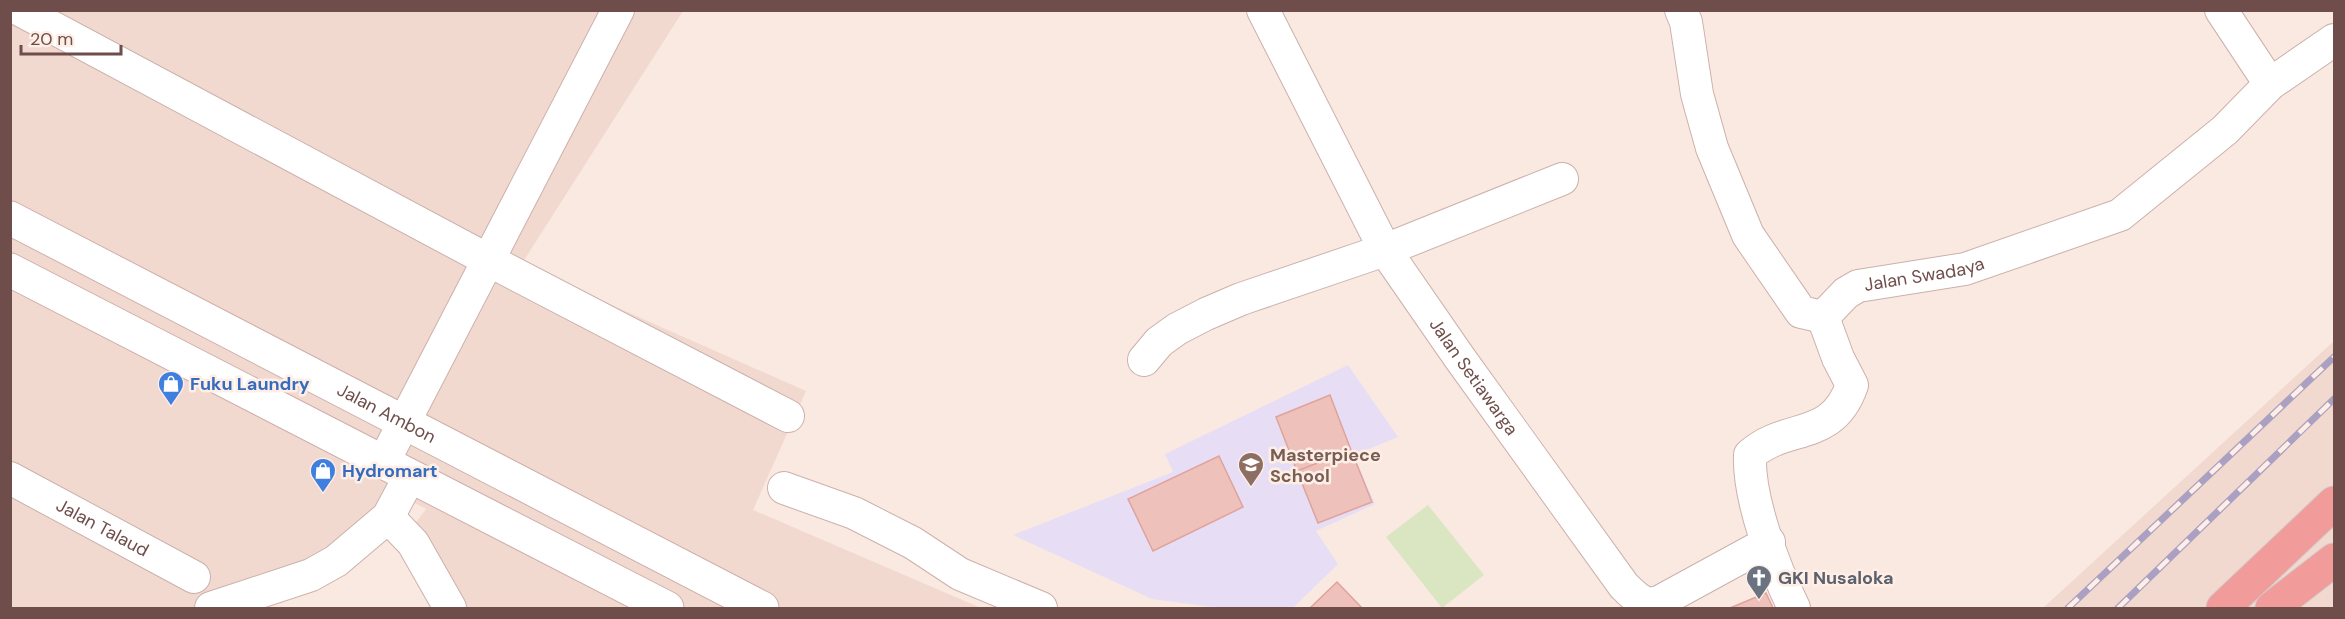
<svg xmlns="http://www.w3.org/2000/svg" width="2345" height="619" viewBox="0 0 2345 619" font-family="'DM Sans',sans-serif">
	<rect width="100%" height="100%" fill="#fae9e1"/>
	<!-- residential -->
	<path fill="#f1d9d0" d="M10,11H683L521,265L806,391L753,510L981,608H464L416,522L426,509L388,489L366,525L308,566L193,608H11Z
		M2334,341V608H2043Z"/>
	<!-- education -->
	<path fill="#e7def6" d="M1348,365L1398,437L1354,455L1375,504L1316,531L1338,564L1293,608H1219L1152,599L1013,535L1173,472L1165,454Z"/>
	<!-- green -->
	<path fill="#dae6c1" d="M1428,505L1484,575L1442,608L1386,537Z"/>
	<!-- building -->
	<path fill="#eec1ba" stroke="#dfa39c" stroke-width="1.5" d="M1330,395L1351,450L1297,471L1276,417Z
		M1351,450L1372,502L1318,523L1297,471Z
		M1219,456L1243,507L1153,551L1128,499Z
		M1337,582L1362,608H1310Z
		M1766,593L1773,608H1730Z"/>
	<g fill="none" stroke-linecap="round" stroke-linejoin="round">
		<defs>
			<g id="street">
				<path d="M20,10L490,261L788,416"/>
				<path id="s1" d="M1263,10L1385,250L1459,357L1624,586C1635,596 1643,607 1659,602L1769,542"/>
				<path d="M1681,10L1686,22L1697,94L1712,148L1748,235L1801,312L1823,317"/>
				<path d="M2221,10L2270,84"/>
				<path d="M1144,360L1159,342L1177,329L1206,314L1241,299L1385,250L1562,179"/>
				<path d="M383,463L618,10"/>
				<path id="s2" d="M10,478L194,577"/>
				<path d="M784,488L854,513L913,543L960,574L1041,608"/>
				<path d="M388,517L413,543L450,608"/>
				<path d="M211,608L311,575L336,561L388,517L410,476"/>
				<path id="s3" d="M1794,608C1775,569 1748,499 1750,455C1787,422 1832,443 1852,385L1838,358L1823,317L1846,293L1858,286L1965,269L2120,215L2225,130L2270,84L2334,40"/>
			</g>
			<g id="secondary">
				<path id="s4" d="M10,218L762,608"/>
				<path d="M10,270L667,608"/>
			</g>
			<path id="highway" d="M2223,608L2334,503
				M2272,608L2334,560"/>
		</defs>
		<!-- street casing -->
		<use href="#street" stroke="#ccb1ab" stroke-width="34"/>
		<!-- secondary casing -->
		<use href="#secondary" stroke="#cfafa9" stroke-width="35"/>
		<!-- highway casing -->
		<use href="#highway" stroke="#d4cac9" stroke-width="35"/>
		<!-- street -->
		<use href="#street" stroke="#fff" stroke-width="32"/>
		<!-- secondary -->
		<use href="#secondary" stroke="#fff" stroke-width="33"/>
		<!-- highway -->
		<use href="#highway" stroke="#f19b9b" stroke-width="33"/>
		<defs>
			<path id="rail" d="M2068,608L2334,357
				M2118,608L2334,399"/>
		</defs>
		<!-- rail casing -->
		<use href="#rail" stroke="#aaa1c2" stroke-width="7"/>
		<!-- rail -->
		<use href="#rail" stroke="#feeee6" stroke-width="4.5" stroke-dasharray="14" stroke-linecap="butt"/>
	</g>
	<!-- icons -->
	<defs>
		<symbol id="shop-pin" viewBox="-11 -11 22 30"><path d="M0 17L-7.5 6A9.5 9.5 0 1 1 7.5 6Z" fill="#3f7fe0" stroke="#feeee6"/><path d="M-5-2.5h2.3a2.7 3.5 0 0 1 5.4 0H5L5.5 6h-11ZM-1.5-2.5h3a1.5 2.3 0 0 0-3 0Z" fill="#fff"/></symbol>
		<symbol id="school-pin" viewBox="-11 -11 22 30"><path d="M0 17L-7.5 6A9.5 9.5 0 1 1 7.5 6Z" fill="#8d6e63" stroke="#feeee6"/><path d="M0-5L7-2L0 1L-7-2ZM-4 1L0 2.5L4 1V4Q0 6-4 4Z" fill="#fff"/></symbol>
		<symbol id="church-pin" viewBox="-11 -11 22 30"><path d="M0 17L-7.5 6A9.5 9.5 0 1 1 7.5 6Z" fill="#6b7280" stroke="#feeee6"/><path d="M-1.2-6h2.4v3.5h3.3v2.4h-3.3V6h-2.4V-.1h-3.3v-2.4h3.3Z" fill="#fff"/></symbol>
	</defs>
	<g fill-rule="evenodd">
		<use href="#shop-pin" x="156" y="369" width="30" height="40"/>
		<use href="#school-pin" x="1236" y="450" width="30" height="40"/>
		<use href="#shop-pin" x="308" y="456" width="30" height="40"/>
		<use href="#church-pin" x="1744" y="563" width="30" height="40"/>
	</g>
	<g text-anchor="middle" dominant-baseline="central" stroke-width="5" stroke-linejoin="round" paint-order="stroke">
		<!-- street labels -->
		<g font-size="18" fill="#6f4d4a" stroke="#feeee6">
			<text stroke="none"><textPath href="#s3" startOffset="478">Jalan Swadaya</textPath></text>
			<text stroke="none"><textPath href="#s1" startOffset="424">Jalan Setiawarga</textPath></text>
			<text stroke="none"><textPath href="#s4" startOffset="424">Jalan Ambon</textPath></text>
			<text stroke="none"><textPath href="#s2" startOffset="105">Jalan Talaud</textPath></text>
		</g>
		<!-- shop labels -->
		<g font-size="18" font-weight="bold" fill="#366cbe" stroke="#feeee6" text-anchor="start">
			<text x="190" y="384">Fuku Laundry</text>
			<text x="342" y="471">Hydromart</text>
		</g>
		<!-- education labels -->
		<g font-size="18" font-weight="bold" fill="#785e54" stroke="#feeee6" text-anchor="start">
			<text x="1270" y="455">Masterpiece<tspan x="1270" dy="21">School</tspan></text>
		</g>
		<!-- worship labels -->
		<g font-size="18" font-weight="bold" fill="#5b616d" stroke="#feeee6" text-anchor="start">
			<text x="1778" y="578">GKI Nusaloka</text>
		</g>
	</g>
	<!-- border -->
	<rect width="2345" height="619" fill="none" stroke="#6f4d4a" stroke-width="24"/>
	<!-- scale -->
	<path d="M21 45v9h100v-9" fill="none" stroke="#6f4d4a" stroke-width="3"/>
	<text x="30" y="45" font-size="18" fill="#6f4d4a" stroke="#feeee6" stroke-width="4.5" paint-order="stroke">20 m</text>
</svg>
